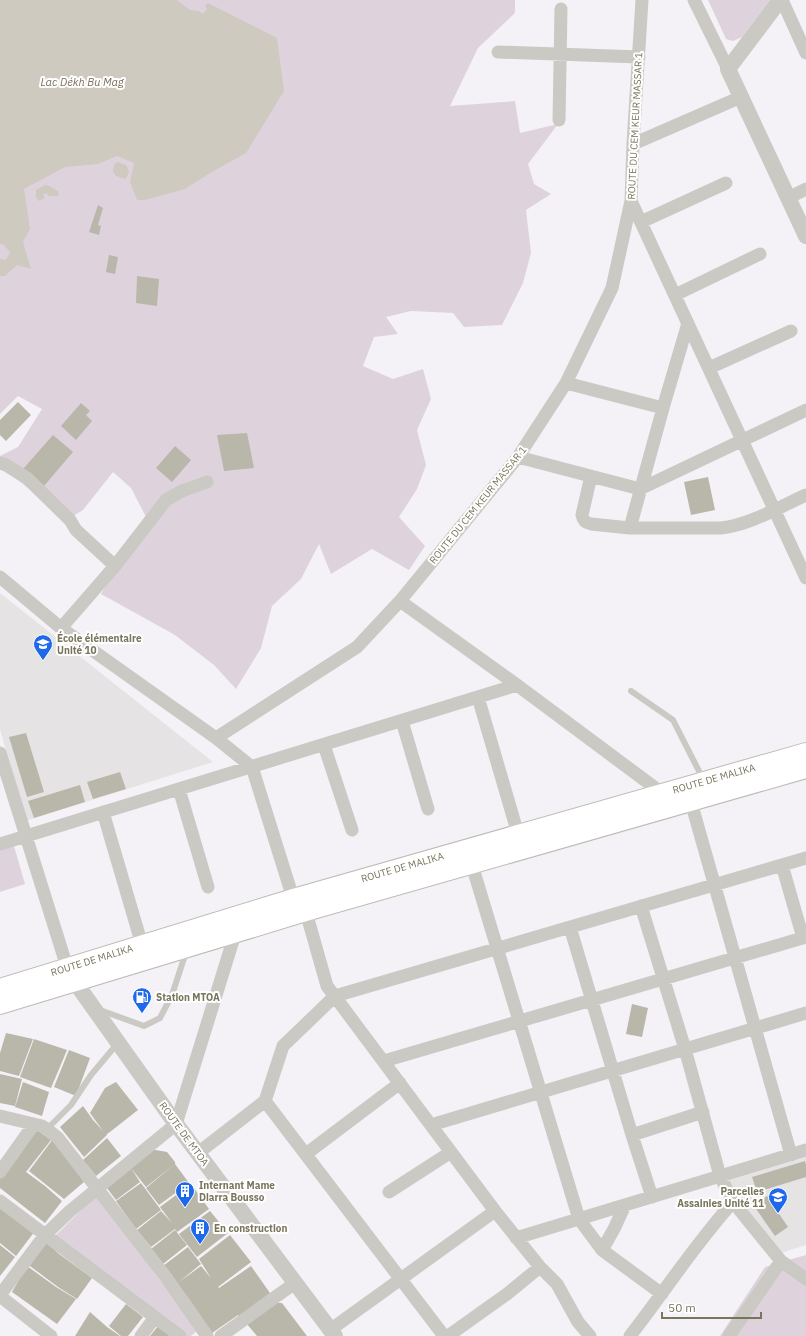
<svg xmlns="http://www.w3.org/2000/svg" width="806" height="1336" viewBox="0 0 806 1336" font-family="'IBM Plex Sans',sans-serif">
	<rect width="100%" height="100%" fill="#f4f2f6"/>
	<!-- built -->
	<path fill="#e5e3e4" d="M0,593L213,762L25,821L0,729Z
		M806,1157V1245L781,1253L724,1182Z"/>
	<!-- green -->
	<path fill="#ded3dd" d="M0,0H515V13L478,48L450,106L515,101L520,133L558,124L528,164L534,184L551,194L526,210L531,253L523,283L502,325L464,327L453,313L411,311L386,317L398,334L374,337L363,366L393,379L423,369L431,399L417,430L426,465L417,489L399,517L425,546L409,570L372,549L331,574L319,544L301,579L272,606L261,648L236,689L214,665L175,635L101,594L146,517L131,488L113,472L83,510L70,518L5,471L0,461V456L18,447L42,409L18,396L0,414Z
		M708,0H770L742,37L733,41L726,39Z
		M14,846L25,884L0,892V850Z
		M97,1194L197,1331L191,1336H183L53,1238Z
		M806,1255V1336H720L765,1267Z"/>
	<!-- water -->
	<path fill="#cfcac0" d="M0,0H177L190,10L199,11L203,14L207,9L205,6L208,3L277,38L284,91L246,153L210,173L185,189L145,200H137L130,182L134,163L117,156L98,164L65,167L24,189L30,229L23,242L31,269L17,265L5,276H0V259L6,260L10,252L3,244H0Z
		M117,162L126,165L129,171L127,177L125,179L116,176L113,172L114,165Z
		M45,185L49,186L58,191L59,195L57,196H49L46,193L43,195L45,198L39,201L36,197V190Z"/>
	<!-- building -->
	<path fill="#b9b6aa" d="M98,205L103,208L98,225L101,226L99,235L89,232Z
		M109,255L118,257L115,274L106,272Z
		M137,276L159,279L157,306L136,303Z
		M18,402L31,415L6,441L0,435V420Z
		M81,403L90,411L86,415L92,421L76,440L61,426Z
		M247,433L254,468L224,471L217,435Z
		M53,435L73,452L43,487L23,469Z
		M175,446L191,460L172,482L156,468Z
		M708,477L715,510L691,515L684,482Z
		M26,733L44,792L27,797L9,737Z
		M120,772L126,789L93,799L87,782Z
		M80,785L85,802L34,818L28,801Z
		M632,1004L648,1008L642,1037L626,1034Z
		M6,1033L33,1039L19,1076L0,1071V1053Z
		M34,1039L67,1050L51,1088L20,1077Z
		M69,1050L90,1058L76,1096L54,1087Z
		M0,1074L22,1079L15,1106L0,1103Z
		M23,1082L49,1092L42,1116L15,1107Z
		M116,1082L138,1110L106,1135H107L84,1157L60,1127L83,1106L93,1120L103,1131L90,1113L105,1088Z
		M37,1130L51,1140L26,1172L45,1186L62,1201L45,1223L0,1188V1175Z
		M107,1138L121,1156L96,1176L83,1160Z
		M53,1139L65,1154L84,1182L64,1199L29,1171Z
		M150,1149L167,1152L175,1162V1164L146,1187L131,1168L140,1182L116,1200L104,1184Z
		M805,1161L806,1165V1177L757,1192L752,1177Z
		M175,1164L189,1183L159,1205L146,1188Z
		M141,1183L161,1210L136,1229L116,1201Z
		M191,1184L209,1209L177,1232L175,1229L151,1247L137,1230L161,1211L172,1223L160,1207Z
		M767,1196L788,1227L775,1236L754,1206Z
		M0,1207L35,1231L16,1256L0,1243Z
		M210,1211L228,1233L197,1257L179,1234Z
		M175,1230L187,1245L163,1264L151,1249Z
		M230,1235L251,1262L218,1287L219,1288L251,1266L270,1293L239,1317L238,1315L212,1333L189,1299L163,1266L188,1247L201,1264L179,1282L201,1266L211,1278L199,1259Z
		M44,1240L59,1254L92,1278L77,1299L58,1287L26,1263Z
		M0,1245L15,1257L0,1276Z
		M27,1266L56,1287L76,1299L57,1324L12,1292Z
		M272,1303H282L307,1336H257L246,1323Z
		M126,1304L143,1317L128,1336H121L109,1326Z
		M90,1312L107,1327L120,1336H75Z
		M158,1326L171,1336H150Z"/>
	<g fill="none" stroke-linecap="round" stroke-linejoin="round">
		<defs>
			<g id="secondary">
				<path id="s1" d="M0,988L293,898L806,752"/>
				<path d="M0,1005L306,912L806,769"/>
			</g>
		</defs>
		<!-- secondary casing -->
		<use href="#secondary" stroke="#bdbcb3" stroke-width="20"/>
		<!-- service -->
		<path stroke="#cac9c3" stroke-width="6" d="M631,691L673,720L703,779
			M100,1010L144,1026L160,1018L172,995L186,952
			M47,1129L71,1105L91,1075L117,1044"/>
		<!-- minor -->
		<path stroke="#cac9c3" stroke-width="13" d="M694,0L728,69
			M782,0L806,53
			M498,52L639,57
			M559,120L561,9
			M633,144L741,97
			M788,198L806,189
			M631,201L806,578
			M641,222L726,183
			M675,295L760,254
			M709,368L791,331
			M566,383L663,408
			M518,457L640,489L806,410
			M0,463L6,465L27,478L70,520L76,530L115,566
			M591,476L582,515C583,521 586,523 591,524L630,528H721C750,525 779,507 806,495
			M630,528L663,408L688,323
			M0,577L61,628L216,738L252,767L293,898
			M400,601L517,685L662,793
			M61,628L115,566L166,500L182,491L207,482
			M478,697L518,834
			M402,721L428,809
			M216,738L357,647L400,601L518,457L566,383L612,288L631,201L633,144L642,0
			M324,745L352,830
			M0,753L67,967
			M179,789L208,887
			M691,802L791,1155
			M103,812L142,945
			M0,844L517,685
			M472,865L579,1219L602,1250L662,1294
			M782,865L803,938
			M306,912L327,986L495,1211L540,1267L557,1284L578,1322L590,1336
			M570,927L632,1135L652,1197
			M384,1061L806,937
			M265,1101L444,1336
			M0,1116L42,1126L47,1129L58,1138L165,1276L207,1336
			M431,1125L806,1013
			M632,1135L703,1112
			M198,1153L265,1101L283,1046L335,996L806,858
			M306,1154L400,1083
			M0,1172L34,1124
			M389,1192L451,1152
			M0,1201L180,1336
			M733,1202L781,1261L806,1279
			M516,1238L806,1150
			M602,1250L614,1229L625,1205
			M0,1295L45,1235L70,1211L176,1124L235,934
			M0,1296L51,1336
			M330,1330L495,1211
			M141,1336L155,1317
			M221,1336L295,1283
			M448,1336L507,1294L540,1267
			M630,1336C665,1291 695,1244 733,1202L720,1176L685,1049L641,906
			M729,1336L781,1261"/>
		<!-- tertiary -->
		<path stroke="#cac9c3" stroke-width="16" d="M780,0L728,69L806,236
			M69,972L75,982L176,1124L335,1336"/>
		<!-- secondary -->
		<use href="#secondary" stroke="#fff" stroke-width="18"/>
	</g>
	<!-- icons -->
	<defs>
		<symbol id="school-pin" viewBox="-11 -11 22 30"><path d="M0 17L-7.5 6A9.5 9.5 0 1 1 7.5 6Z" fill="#1e69eb" stroke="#fff"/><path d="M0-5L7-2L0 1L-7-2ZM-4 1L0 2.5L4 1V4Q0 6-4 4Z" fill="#fff"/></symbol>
		<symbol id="fuel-pin" viewBox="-11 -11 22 30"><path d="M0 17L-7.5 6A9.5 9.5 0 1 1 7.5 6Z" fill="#1e69eb" stroke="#fff"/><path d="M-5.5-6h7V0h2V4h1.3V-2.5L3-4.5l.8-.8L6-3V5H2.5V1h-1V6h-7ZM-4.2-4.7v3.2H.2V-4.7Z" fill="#fff"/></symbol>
		<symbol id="building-pin" viewBox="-11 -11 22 30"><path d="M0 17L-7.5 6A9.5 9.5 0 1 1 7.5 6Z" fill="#1e69eb" stroke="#fff"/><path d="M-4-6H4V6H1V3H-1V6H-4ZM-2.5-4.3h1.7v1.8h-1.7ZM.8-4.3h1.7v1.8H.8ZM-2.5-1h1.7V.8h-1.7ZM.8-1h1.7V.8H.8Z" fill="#fff"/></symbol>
	</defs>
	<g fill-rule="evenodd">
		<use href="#school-pin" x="32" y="633" width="22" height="30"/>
		<use href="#fuel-pin" x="131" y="986" width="22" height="30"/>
		<use href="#building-pin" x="174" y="1180" width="22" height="30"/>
		<use href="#school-pin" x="767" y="1186" width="22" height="30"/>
		<use href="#building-pin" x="189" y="1217" width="22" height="30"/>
	</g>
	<g text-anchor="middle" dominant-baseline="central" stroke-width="4" stroke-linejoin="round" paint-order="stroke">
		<!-- street labels -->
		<g font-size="10" fill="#79755c" stroke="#fff">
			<text transform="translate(635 126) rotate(-87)">ROUTE DU CEM KEUR MASSAR 1</text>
			<text transform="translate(478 505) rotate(-51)">ROUTE DU CEM KEUR MASSAR 1</text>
			<text stroke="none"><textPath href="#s1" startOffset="744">ROUTE DE MALIKA</textPath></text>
			<text stroke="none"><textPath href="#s1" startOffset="420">ROUTE DE MALIKA</textPath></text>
			<text stroke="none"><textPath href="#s1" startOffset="96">ROUTE DE MALIKA</textPath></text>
			<text transform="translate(184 1134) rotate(54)">ROUTE DE MTOA</text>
		</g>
		<!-- poi labels -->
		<g font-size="10" font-weight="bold" fill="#79755c" stroke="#fff" text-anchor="start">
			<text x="57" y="638">École élémentaire<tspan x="57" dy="12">Unité 10</tspan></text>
			<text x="156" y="997">Station MTOA</text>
			<text x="199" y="1185">Internant Mame<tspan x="199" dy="12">Diarra Bousso</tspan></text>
			<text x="764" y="1191" text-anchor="end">Parcelles<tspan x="764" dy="12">Assainies Unité 11</tspan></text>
			<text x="214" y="1228">En construction</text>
		</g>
		<!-- water labels -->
		<g font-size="11" font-style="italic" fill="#7b705a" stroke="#fff">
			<text x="82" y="82">Lac Dékh Bu Mag</text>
		</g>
	</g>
	<!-- scale -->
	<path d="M662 1312v6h99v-6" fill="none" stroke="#79755c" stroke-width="2"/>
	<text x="668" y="1312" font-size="12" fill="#79755c" stroke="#ffffff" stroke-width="3" paint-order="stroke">50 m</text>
</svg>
